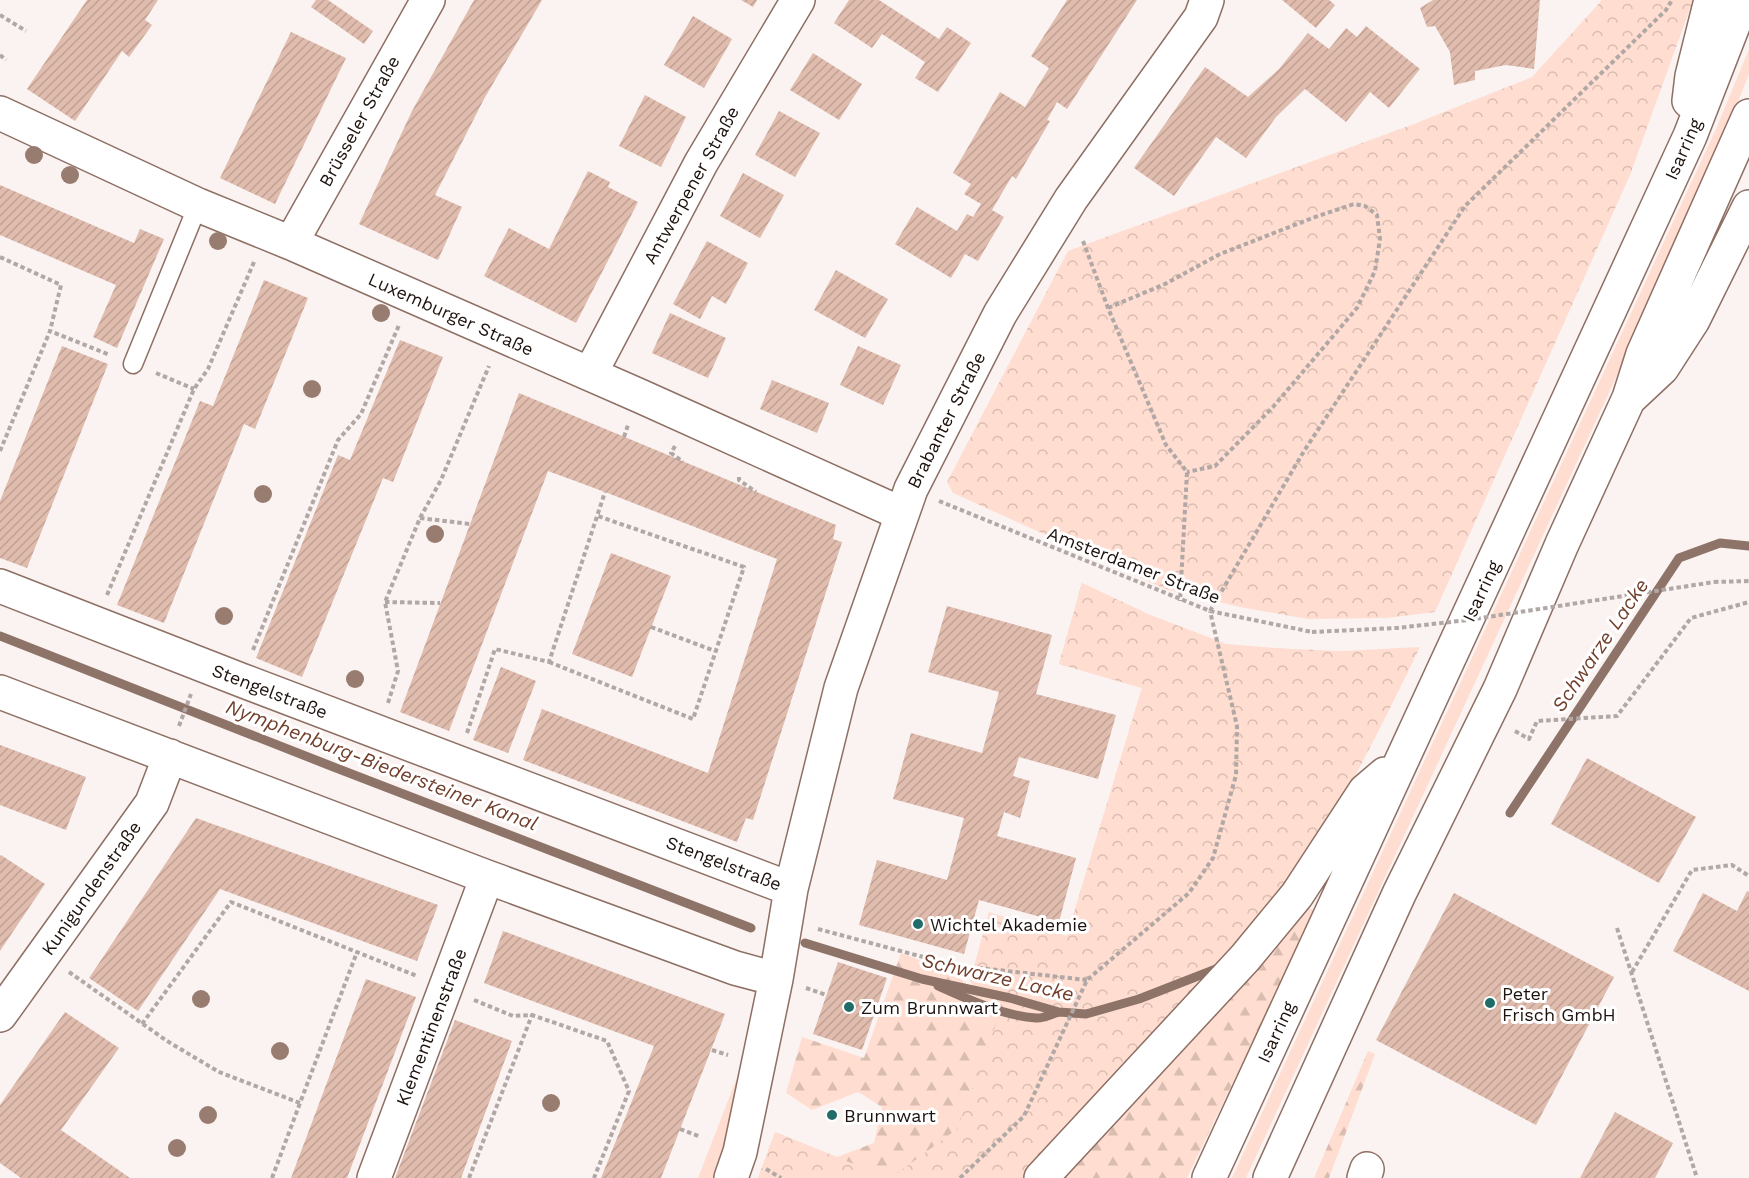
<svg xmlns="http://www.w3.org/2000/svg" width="1749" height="1178" viewBox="0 0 1749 1178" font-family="'Work Sans',sans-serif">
	<defs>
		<pattern id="forest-firs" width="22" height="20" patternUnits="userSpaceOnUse" patternTransform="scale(1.5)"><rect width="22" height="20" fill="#ffddd0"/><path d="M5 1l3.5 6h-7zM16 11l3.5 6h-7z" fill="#dabdb1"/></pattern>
		<pattern id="park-crowns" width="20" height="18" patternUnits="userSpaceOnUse" patternTransform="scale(1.5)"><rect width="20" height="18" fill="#ffddd0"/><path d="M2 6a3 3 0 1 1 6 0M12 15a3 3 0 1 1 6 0" fill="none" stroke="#dabdb1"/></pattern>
		<pattern id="building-hatch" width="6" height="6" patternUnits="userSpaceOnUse" patternTransform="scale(1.5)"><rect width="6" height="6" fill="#e0bcae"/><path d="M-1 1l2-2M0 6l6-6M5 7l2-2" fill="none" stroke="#c0a194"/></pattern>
	</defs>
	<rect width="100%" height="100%" fill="#faf3f1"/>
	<!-- grass -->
	<path fill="#ffddd0" d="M1749,49V74L1710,171L1655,293L1246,1178H1232L1716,129Z
		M738,1075L745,1078L720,1178H698Z"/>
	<!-- forest -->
	<path fill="url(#forest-firs)" d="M1082,583L1150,615L1226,644L1246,647L1339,651L1026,1178H758L775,1132L837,1157L874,1143L882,1107L858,1092L812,1110L786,1093L802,1037L864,1058L901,953L949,971L979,993L1066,974L1073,916L1142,688L1059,664Z
		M1309,908L1313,910L1314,914L1187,1178H1063L1304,909Z
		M1368,1051L1375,1054L1329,1178H1314Z"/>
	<!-- park -->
	<path fill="url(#park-crowns)" d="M1602,0H1693L1630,175L1435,612L1386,618L1308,619L1240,607L1165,589L953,493L947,482L1068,251L1414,124L1532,77Z
		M1082,583L1150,615L1226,644L1326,652L1420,647C1379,731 1338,815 1285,893L1026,1178H891L957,1129L997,1021L970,981L989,912L1067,936L1142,688L1059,664Z
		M775,1132L888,1178H758Z"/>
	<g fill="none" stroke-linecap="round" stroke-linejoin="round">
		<!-- stream -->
		<path stroke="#8e7368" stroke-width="9" d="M0,636L331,766L751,928
			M1510,813L1679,558L1720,543L1749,546
			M805,943L922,979L1010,998L1059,1012L1086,1014L1139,999L1216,969
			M938,986C967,999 1004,1016 1036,1018C1043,1019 1052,1014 1059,1012"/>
	</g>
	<!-- building -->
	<path fill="url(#building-hatch)" d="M87,0H158L145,20L152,25L129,57L122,51L75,121L27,89Z
		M316,0H328L373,31L364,44L311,7Z
		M474,0H542L484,99L435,195L462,207L438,260L359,224L412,111Z
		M741,0H757L753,7Z
		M849,0H879L939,39L947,27L971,43L938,92L915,78L925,62L882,34L872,48L834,23Z
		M1067,0H1137L1067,109L1057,102L1047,120L1050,121L1016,179L1012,176L992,210L1004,217L978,261L965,254L951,278L895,244L917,207L957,231L967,214L973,217L981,204L964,194L971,184L953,173L1000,92L1025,107L1049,68L1031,56Z
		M1282,0H1329L1335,5L1316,28Z
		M1433,0H1540L1534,69L1506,65L1475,71V80L1454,85L1450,52L1435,26L1427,27L1420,8Z
		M693,16L732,39L704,88L664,65Z
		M1366,26L1420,69L1389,108L1370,92L1346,122L1305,89L1276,117L1246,158L1216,137L1174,196L1134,168L1205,67L1248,97L1279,69L1308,33L1329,49L1346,28L1357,37Z
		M291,32L346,58L275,204L220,178Z
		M813,53L862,84L839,120L790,90Z
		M645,95L686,117L661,167L619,146Z
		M779,111L820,133L795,177L755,155Z
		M588,171L610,182L608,187L638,202L576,323L484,276L509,228L549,249Z
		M743,173L784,195L760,238L720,216Z
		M0,185L134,243L140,229L164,239L117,348L93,337L116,285L0,235Z
		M707,241L748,263L726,304L712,296L700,319L673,304Z
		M836,270L888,299L865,338L814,310Z
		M264,280L308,298L255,429L244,424L164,623L117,605L200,401L213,406Z
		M670,313L726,338L708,378L652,353Z
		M400,340L443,357L393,482L383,478L302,677L256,658L338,455L350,460Z
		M62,346L108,364L27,568L0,558V501Z
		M858,346L901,365L883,405L840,385Z
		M772,380L829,403L817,433L760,409Z
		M519,393L836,525L833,539L842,542L753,820L746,818L737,842L523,760L542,709L708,773L777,559L605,492L548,471L449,731L400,712Z
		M611,553L671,576L632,677L572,654Z
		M947,606L1052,635L1036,694L1116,715L1098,779L1019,757L1013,776L1030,781L1020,818L1004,812L997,836L1076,858L1059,922L979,900L964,954L859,925L877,860L947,880L964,818L893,799L911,733L982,753L999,692L928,672Z
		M501,667L536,681L508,753L473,740Z
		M0,745L86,777L66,830L0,805Z
		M1587,758L1696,817L1659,883L1551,824Z
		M196,818L438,905L417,961L220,889L138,1011L89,978Z
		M1,855L45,884L0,951V856Z
		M1747,891L1749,892V991L1673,951L1703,893L1737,911Z
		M1454,893L1614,977L1536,1125L1376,1040Z
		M503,931L725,1014L661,1178H601L654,1046L484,983Z
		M838,962L887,978L862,1050L813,1034Z
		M366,979L416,997L347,1178H291Z
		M65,1012L119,1048L61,1130L130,1178H21L0,1163V1105Z
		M455,1020L512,1041L461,1178H395Z
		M1615,1112L1673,1143L1655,1178H1580Z"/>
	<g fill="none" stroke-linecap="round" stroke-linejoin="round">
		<defs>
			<path id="lane" d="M133,364L198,205"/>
			<path id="street" d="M0,113L198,205L291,243L640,396L902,514
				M291,243L428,0
				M590,374L701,163L798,0
				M0,586L241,680L791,889
				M0,692L487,877L735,968L776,979L791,889L841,688L911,489L1000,314L1071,199L1201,17L1207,0
				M0,1015L152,803L170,756
				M374,1178L487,877
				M731,1178L740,1152L776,979
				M1364,1178L1367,1169"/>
			<path id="highway" d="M1689,101L1692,76L1711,0
				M1631,397L1662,368L1693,320L1749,207
				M1041,1178L1245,958L1297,895L1365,791L1385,774
				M1209,1178L1690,136L1743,0
				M1270,1178L1399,894L1500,689L1562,544L1629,398L1643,354L1749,116"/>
		</defs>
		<!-- lane casing -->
		<use href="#lane" stroke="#8d6f64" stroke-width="21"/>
		<!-- street casing -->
		<use href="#street" stroke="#8d6f64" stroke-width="36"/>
		<!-- highway casing -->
		<use href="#highway" stroke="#8d6f64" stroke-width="36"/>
		<!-- path -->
		<path stroke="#b1a8a6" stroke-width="4" stroke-dasharray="4.5 3" stroke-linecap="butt" d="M0,15L26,31
			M0,55L6,60
			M1083,241L1108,308L1166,445L1187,472L1180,601
			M0,257L61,285L50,331
			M1108,308L1165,284L1220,254L1315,217L1354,204L1365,206L1377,215L1380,239L1375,271L1357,308L1273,407L1215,466L1187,472
			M156,373L194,389
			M624,437L628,425
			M675,446L671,453L683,462
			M0,451L50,331L110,355
			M739,477V480L756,492
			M939,501L1210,611L1312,632
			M420,518L470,524
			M1714,582L1749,581
			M107,595L194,389L208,369L254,262
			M385,602L440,603
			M1210,611L1304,451L1465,206L1666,10L1672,0
			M651,627L715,651
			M253,650L338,440L361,414L399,325
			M549,662L693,719L744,567L598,516
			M388,703L398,671L385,602L420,518L441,480L489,366
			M179,726L191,694
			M1515,731L1529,739L1537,721L1617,716L1691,618L1749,602
			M467,733L495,649L549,662L605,492
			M1617,928L1697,1178
			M818,929L953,965L1087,980
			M69,972L167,1041L219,1072L300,1103L357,952
			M1632,972L1692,870L1732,865L1749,876
			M806,988L826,995
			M474,1000L513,1016L532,1015L607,1041L629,1091L594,1178
			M142,1024L231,902L417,976
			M712,1050L728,1055
			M680,1129L701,1137
			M766,1169L781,1178
			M272,1178L300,1103
			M469,1178L532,1015
			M960,1178L1024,1116L1087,980L1189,893L1213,858L1236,775L1237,726L1210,611"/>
		<!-- lane -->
		<use href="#lane" stroke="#fff" stroke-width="18"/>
		<!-- street -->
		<use href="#street" stroke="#fff" stroke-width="33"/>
		<!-- highway -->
		<use href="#highway" stroke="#fff" stroke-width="33"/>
		<!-- path-bridge -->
		<path stroke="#b1a8a6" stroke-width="4" stroke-dasharray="4.5 3" stroke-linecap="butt" d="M1312,632L1397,628L1468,620L1714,582"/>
	</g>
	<!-- trees -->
	<g fill="#987c70">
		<circle cx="34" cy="155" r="9"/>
		<circle cx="70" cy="175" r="9"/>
		<circle cx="218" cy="241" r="9"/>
		<circle cx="381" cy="313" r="9"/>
		<circle cx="312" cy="389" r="9"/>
		<circle cx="263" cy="494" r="9"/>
		<circle cx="435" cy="534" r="9"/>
		<circle cx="224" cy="616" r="9"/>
		<circle cx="355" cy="679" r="9"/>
		<circle cx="201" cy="999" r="9"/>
		<circle cx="280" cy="1051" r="9"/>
		<circle cx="551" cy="1103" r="9"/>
		<circle cx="208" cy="1115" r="9"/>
		<circle cx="177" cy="1148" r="9"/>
	</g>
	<!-- markers -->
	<g fill="#206c69" stroke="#fff" stroke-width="2">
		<circle cx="918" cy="924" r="6"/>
		<circle cx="1490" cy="1003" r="6"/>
		<circle cx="849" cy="1007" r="6"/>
		<circle cx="832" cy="1115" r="6"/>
	</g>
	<g text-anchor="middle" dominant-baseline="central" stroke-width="6" stroke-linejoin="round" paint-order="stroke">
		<!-- street labels -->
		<g font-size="18" fill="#1d120e" stroke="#fff">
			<text transform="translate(359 121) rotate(-61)">Brüsseler Straße</text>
			<text transform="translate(1683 149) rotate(-66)">Isarring</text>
			<text transform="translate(691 185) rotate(-61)">Antwerpener Straße</text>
			<text transform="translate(451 314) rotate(24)">Luxemburger Straße</text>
			<text transform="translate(946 420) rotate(-63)">Brabanter Straße</text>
			<text transform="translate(1134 565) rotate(21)">Amsterdamer Straße</text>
			<text transform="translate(1481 591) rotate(-65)">Isarring</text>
			<text transform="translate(270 691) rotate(21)">Stengelstraße</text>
			<text transform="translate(724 863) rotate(21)">Stengelstraße</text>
			<text transform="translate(91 888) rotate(-55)">Kunigundenstraße</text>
			<text transform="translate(431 1027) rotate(-69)">Klementinenstraße</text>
			<text transform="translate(1276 1032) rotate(-65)">Isarring</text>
		</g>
		<!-- poi labels -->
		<g font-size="18" fill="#1d120e" stroke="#fff" text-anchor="start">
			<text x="930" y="924">Wichtel Akademie</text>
			<text x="1502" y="993">Peter<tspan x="1502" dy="21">Frisch GmbH</tspan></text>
			<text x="861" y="1007">Zum Brunnwart</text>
			<text x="844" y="1115">Brunnwart</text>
		</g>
		<!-- water labels -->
		<g font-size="20" font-style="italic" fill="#713f2b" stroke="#fff">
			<text transform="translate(1600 645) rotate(-56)">Schwarze Lacke</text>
			<text transform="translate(382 765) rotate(21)">Nymphenburg-Biedersteiner Kanal</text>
			<text transform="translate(998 977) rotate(13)">Schwarze Lacke</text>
		</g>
	</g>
</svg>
